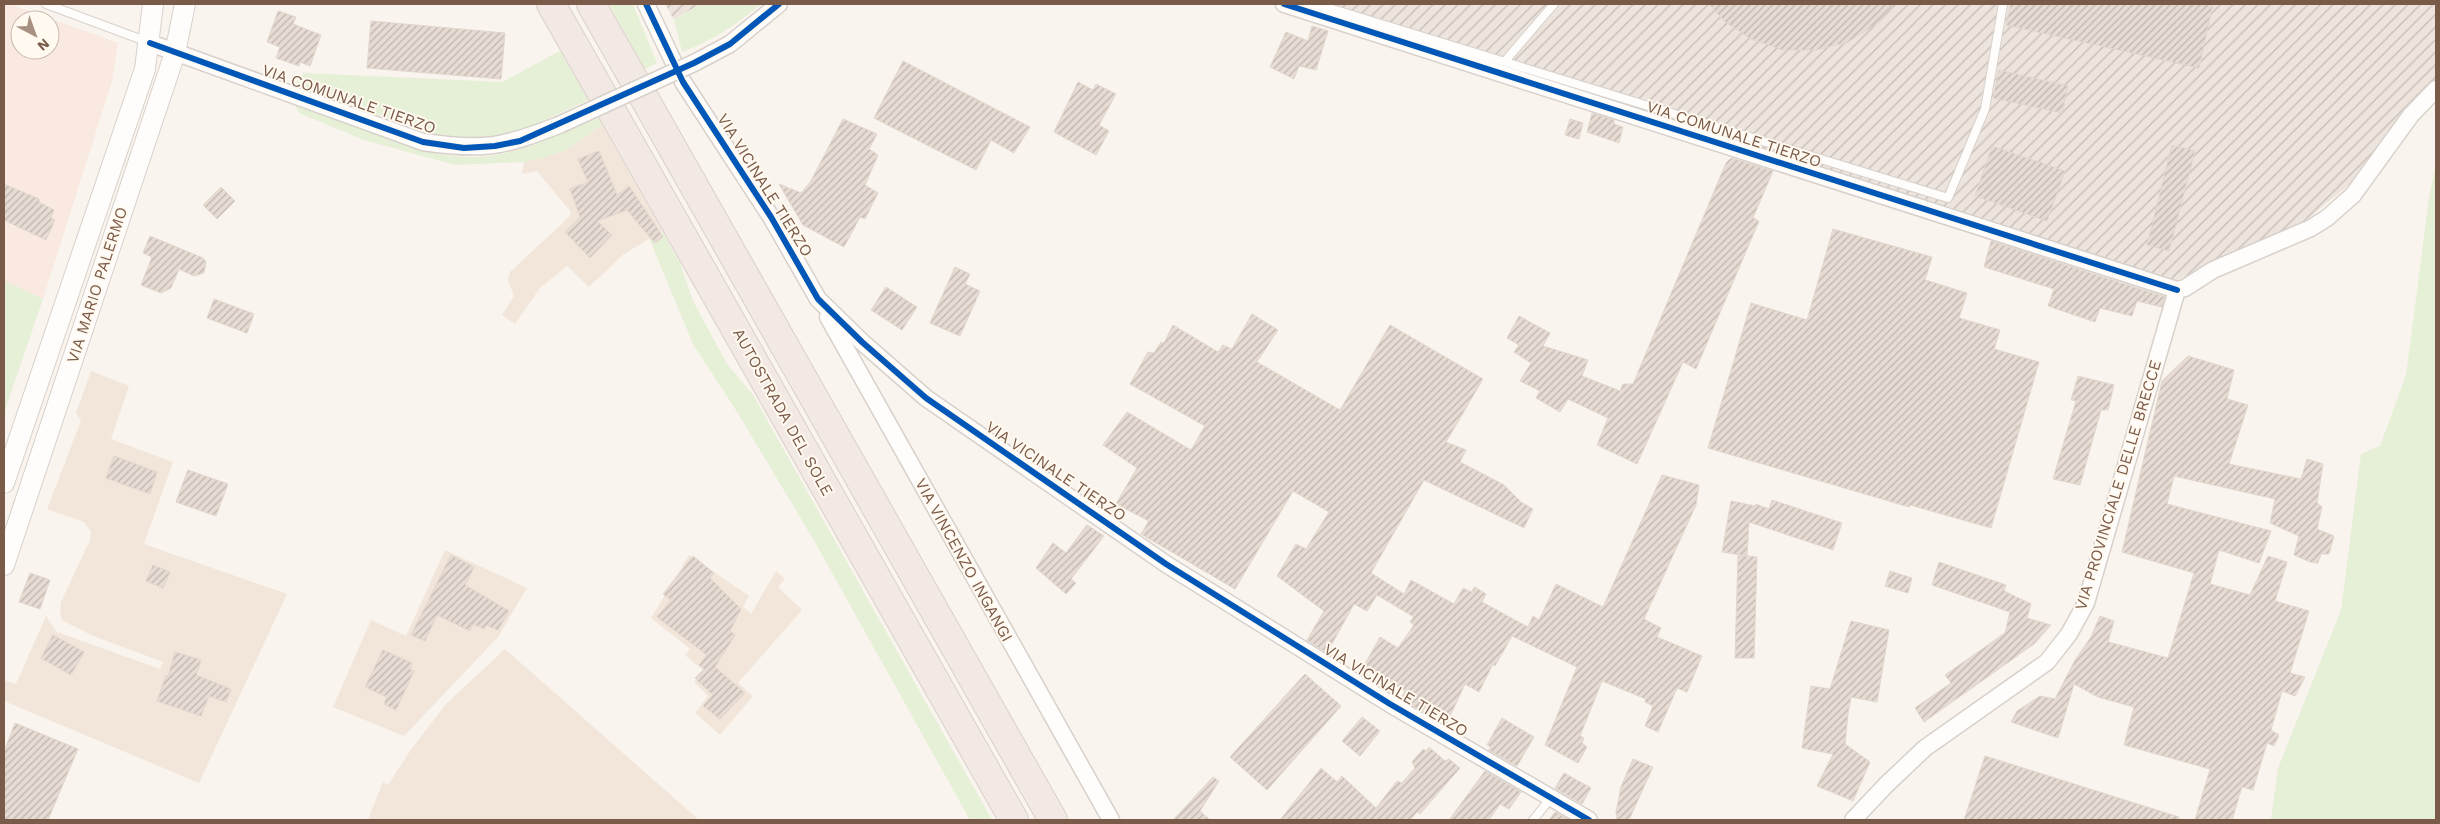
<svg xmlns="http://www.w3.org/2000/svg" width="2440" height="824" viewBox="0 0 2440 824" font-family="'Work Sans',sans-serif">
	<defs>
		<pattern id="industrial-furrows" width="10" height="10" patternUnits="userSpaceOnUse" patternTransform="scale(1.25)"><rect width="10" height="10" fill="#ece4dd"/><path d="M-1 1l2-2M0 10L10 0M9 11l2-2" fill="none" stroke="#c4bcb5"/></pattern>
		<pattern id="building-hatch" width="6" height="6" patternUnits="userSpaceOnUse" patternTransform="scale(1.25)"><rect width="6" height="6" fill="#e6dcd3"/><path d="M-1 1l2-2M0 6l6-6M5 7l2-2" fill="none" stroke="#bfb5ad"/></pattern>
	</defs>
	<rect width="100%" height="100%" fill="#f9f4ed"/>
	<!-- residential -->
	<path fill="#f2e6da" d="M602,125L662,231L624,254L589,287L567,266L540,288L515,324L502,315L514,296L508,280L510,272L569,217L571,212L537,171L522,174L524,162L566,150Z
		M91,371L129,386L111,439L173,462L144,544L287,594L199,783L4,701V680L16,684L46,616L57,632L160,669L163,662L91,635L63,621L60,614L61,602L90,540L91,532L84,522L47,509L81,421L76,413Z
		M445,550L527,588L498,637L404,736L333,707L371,620L406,636Z
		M689,555L749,596L743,607L751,614L776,571L785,579L778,587L802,610L738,683L753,696L720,735L695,713L708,696L694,682L703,670L685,655L690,649L651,618Z
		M505,649L681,804L699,820H368L383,782L388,785L410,751L446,704Z"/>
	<!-- commercial -->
	<path fill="#f9e9e0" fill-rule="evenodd" d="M4,4H10L118,43L112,81L43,299L4,281ZM20,20H50V50H20Z"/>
	<!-- industrial -->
	<path fill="url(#industrial-furrows)" d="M665,4H700L674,20Z
		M1328,4H2436V81L2398,118L2350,184L2301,224L2171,283Z"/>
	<!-- grass -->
	<path fill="#e6f0d7" d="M609,4H633L657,63L645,69Z
		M700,4H761C736,25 712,41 682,52L674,20Z
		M560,51L588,100L530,127L499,136L462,139L434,134L295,85L303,73L502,82Z
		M295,105H306C367,129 438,170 506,153C539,145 568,131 598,117L602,125L566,150L543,158L524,162L455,165L364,140L299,113Z
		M2436,163V820H2271L2278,768L2341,610L2361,454L2380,446L2406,375L2429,198Z
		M662,231L680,263L693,301L727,364L753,395L992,820H970L816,544L739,415L693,344L649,238Z
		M5,281L43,299L4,413V283Z"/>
	<!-- building -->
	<path fill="url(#building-hatch)" stroke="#e2d7cf" d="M1709,4H1894L1876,24L1848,42L1816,50H1783L1751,39L1724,21Z
		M2011,4H2213L2199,68L2006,25Z
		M278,11L296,17L293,24L321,35L310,66L300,62L299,66L276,58L280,47L267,42Z
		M371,21L505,33L501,79L367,68Z
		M1312,26L1328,31L1316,70L1299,66L1294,79L1270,67L1286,32L1308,41Z
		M903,61L1030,127L1014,153L991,140L976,170L874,118Z
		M1999,70L2068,86L2062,113L1993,98Z
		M1078,82L1093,90L1096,84L1116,94L1099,125L1109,131L1096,155L1054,132Z
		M1592,113L1614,120V124L1623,127L1619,143L1587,132Z
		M843,119L877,134L869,149L878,155L865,185L878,193L865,219L860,217L844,247L803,225L779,184L801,193L811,181Z
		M1570,119L1583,123L1579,139L1565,135Z
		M2172,145L2195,151L2169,251L2147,245Z
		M1992,146L2065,171L2047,221L1975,196Z
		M599,151L617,195L629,186L663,237L655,243L627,210L597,221L612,235L590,258L565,232L580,217L570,189L588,182L578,159Z
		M1731,158L1773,171L1753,218L1759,221L1696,369L1683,362L1637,464L1597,445L1608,418L1568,399L1560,412L1536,398L1540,391L1520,381L1531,363L1514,352L1519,345L1507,338L1519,316L1550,333L1543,346L1588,360L1582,376L1620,391L1623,384H1633L1726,163Z
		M4,184L39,199V202L54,210L51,218L55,220L46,240L4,220Z
		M221,187L235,201L217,219L203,205Z
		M1833,229L1932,257L1925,280L1967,293L1959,318L2000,330L1994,349L2039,362L1991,528L1910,505L1909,507L1708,448L1751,303L1807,320Z
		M150,236L203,258L206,262L204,273L194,276L179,269L171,288L161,293L141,285L152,257L143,253Z
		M1991,241L2165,297L2162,307L2137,301L2132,316L2100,308L2095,322L2048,306L2054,289L1984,267Z
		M955,267L970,274L965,284L980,291L960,336L930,323Z
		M886,287L917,307L902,330L871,310Z
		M214,299L254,314L247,333L207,318Z
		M1252,314L1278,330L1257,362L1340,410L1390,325L1483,379L1446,442L1466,450L1460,462L1504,485L1521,502L1533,509L1524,528L1424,480L1371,573L1404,594L1411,580L1454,604L1463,588L1471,592L1475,587L1486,594L1482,602L1528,627L1533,616L1539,620L1556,584L1603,607L1662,475L1699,485L1696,505L1644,619L1661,628L1657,637L1702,656L1687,692L1677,688L1658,732L1645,726L1653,706L1645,702L1646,699L1602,681L1580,736L1584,738L1582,743L1587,747L1578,763L1545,745L1577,667L1512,636L1495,666L1493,664L1479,692L1465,684L1446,725L1401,699L1405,691L1364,666L1380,637L1398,648L1414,625L1410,622L1414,617L1377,595L1367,611L1354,604L1327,653L1307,640L1324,611L1277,576L1296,544L1306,549L1329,512L1293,491L1235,589L1141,534L1149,521L1116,504L1137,468L1103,445L1127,412L1191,450L1205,426L1130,384L1148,352L1154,353L1161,342L1164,343L1173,325L1218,352L1223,345L1232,349Z
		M2188,356L2234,370L2227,399L2248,405L2229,464L2301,479L2307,459L2323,464L2317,503L2322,507L2317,529L2334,536L2329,554H2321L2318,563L2310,562L2294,555L2299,536L2270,523L2275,499L2174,476L2167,504L2271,531L2259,563L2219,550L2210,584L2250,595L2268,556L2287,562L2275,601L2309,611L2290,673L2305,677L2295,696L2282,691L2271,730L2279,735L2274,746L2267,743L2253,790L2242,787L2232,820H2195L2210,769L2124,745L2134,707L2098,697L2074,684L2058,738L2011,722L2017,711L2040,696L2055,699L2075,660L2091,637L2100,616L2114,621L2108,642L2168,658L2194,573L2122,552L2162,381Z
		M2078,376L2114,385L2108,410H2101L2080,485L2053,479L2076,401L2071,400Z
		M114,456L157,472L150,494L106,478Z
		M188,470L228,484L216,516L176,502Z
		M1772,500L1842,523L1833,550L1749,522L1747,556L1757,557L1754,658H1735L1738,556H1747L1722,552L1731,501L1755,506L1756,504L1769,509Z
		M1087,525L1104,536L1071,579L1076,583L1066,594L1036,568L1053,543L1066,553Z
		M451,555L474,567L465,585L509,611L498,630L486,625L484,629L473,624L470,631L437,615L425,641L411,635Z
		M693,556L714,573L710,578L741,609L730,631L735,635L715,667L745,693L720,719L703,706L713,695L695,678L704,669L699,665L707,655L657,617L671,600L663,594Z
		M1939,562L2006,585L2004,591L2031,604L2027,618L2051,625L2034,644L1924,722L1915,708L1951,683L1945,675L2005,633L2010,612L1932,585Z
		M153,565L170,572L163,588L146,581Z
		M1890,571L1912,578L1908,593L1885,586Z
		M30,573L50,580L40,609L19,602Z
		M1851,621L1889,630L1877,702L1851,697L1848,714L1845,744L1870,762L1853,801L1817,786L1833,754L1802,748L1811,686L1830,689Z
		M53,635L84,652L71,675L41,658Z
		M383,650L412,663L410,669L414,671L396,710L384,704L387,697L365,687Z
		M175,652L201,660L196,675L231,689L226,702L209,696L201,716L157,701L166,675L168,676Z
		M1305,674L1341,706L1267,790L1230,757Z
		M1362,717L1380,731L1360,756L1342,741Z
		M1502,718L1534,737L1517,766L1489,750L1491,747L1487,745Z
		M15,723L78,749L48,820H4V752Z
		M1429,747L1445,761L1449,759L1460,768L1420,814L1417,812L1410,820H1280L1321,768L1337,782L1342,776L1376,808L1397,781L1402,783L1415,768L1412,762L1423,749L1426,751Z
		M1985,756L2179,817L2178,820H1964Z
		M1633,759L1653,767L1629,820H1617L1616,812L1621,787Z
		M1485,771L1521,792L1509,809L1500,804L1489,820H1449Z
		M1564,773L1591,788L1582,804L1555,788Z
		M1213,777L1219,781L1200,811L1210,820H1173Z
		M1555,812L1570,820H1549Z"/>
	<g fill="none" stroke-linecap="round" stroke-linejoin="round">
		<defs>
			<path id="service" d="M46,4L148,42
				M1316,4L1948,198L1985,109L2003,4
				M1505,61L1554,4
				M1533,820L1551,798"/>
			<path id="minor" d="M646,4L683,82L771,217L818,299L862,342L926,398L1166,564L1390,704L1589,820
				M1284,4L2177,290
				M150,43L423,142C484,151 503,147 559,125
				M694,63L730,44L779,4
				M2177,290L2185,288L2213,270L2311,228L2327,218L2353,195L2411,115L2436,89
				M828,317L1111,820
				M1853,820L1885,786L1925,748L2047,662L2069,634L2086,603L2177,290"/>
			<path id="tertiary" d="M4,483L145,69L153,4
				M4,565L175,53L185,4"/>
			<path id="motorway" d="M551,4L1014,820
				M591,4L1053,820"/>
		</defs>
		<!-- service casing -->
		<use href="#service" stroke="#d8d1cb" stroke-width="10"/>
		<!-- minor casing -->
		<use href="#minor" stroke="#d8d1cb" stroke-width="19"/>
		<!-- tertiary casing -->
		<use href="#tertiary" stroke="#d8d1cb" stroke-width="22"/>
		<!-- motorway casing -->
		<use href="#motorway" stroke="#dad0ca" stroke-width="30"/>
		<!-- service -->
		<use href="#service" stroke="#fefdfc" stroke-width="8"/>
		<!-- minor -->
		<use href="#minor" stroke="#fefdfc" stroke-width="16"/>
		<!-- tertiary -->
		<use href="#tertiary" stroke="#fefdfc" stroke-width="20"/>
		<!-- motorway -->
		<use href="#motorway" stroke="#f2e9e4" stroke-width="28"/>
		<defs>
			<path id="minor-bridge" d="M559,125L694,63"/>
		</defs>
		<!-- minor-bridge casing -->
		<use href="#minor-bridge" stroke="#d8d1cb" stroke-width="19" stroke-linecap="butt"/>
		<!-- minor-bridge -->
		<use href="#minor-bridge" stroke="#fefdfc" stroke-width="16"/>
		<defs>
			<path id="cycleway" d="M646,4L683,82L771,217L818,299L862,342L926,398L1166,564L1390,704L1589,820
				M1284,4L2177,290
				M150,43L423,142L464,148L495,146L520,141L694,63L730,44L779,4"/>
		</defs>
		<!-- cycleway casing -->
		<use href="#cycleway" stroke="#fff9ef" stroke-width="9"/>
		<!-- cycleway -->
		<use href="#cycleway" stroke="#0057b8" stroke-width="6"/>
	</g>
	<g text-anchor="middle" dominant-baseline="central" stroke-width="4" stroke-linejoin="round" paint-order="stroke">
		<!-- street labels -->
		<g font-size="16" fill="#7a5a49" stroke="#fff9ef">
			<text transform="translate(349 99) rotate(19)">VIA COMUNALE TIERZO</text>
			<text transform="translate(1734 134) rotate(18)">VIA COMUNALE TIERZO</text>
			<text transform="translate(765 185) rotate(58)">VIA VICINALE TIERZO</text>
			<text transform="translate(97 285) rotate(-72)">VIA MARIO PALERMO</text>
			<text transform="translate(783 412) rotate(61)">AUTOSTRADA DEL SOLE</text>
			<text transform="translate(1056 471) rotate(34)">VIA VICINALE TIERZO</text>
			<text transform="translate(2118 485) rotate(-73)">VIA PROVINCIALE DELLE BRECCE</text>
			<text transform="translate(964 560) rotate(61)">VIA VINCENZO INGANGI</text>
			<text transform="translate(1396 690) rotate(31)">VIA VICINALE TIERZO</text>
		</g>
	</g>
	<!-- border -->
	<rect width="2440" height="824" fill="none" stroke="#7a5a49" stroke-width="10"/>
	<!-- north arrow -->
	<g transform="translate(35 35) rotate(139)"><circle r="24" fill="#fff9ef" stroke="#cab9ad"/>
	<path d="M0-4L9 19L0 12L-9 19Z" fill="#a69082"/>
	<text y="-8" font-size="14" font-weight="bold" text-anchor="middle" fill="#7a5a49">N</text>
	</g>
</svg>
